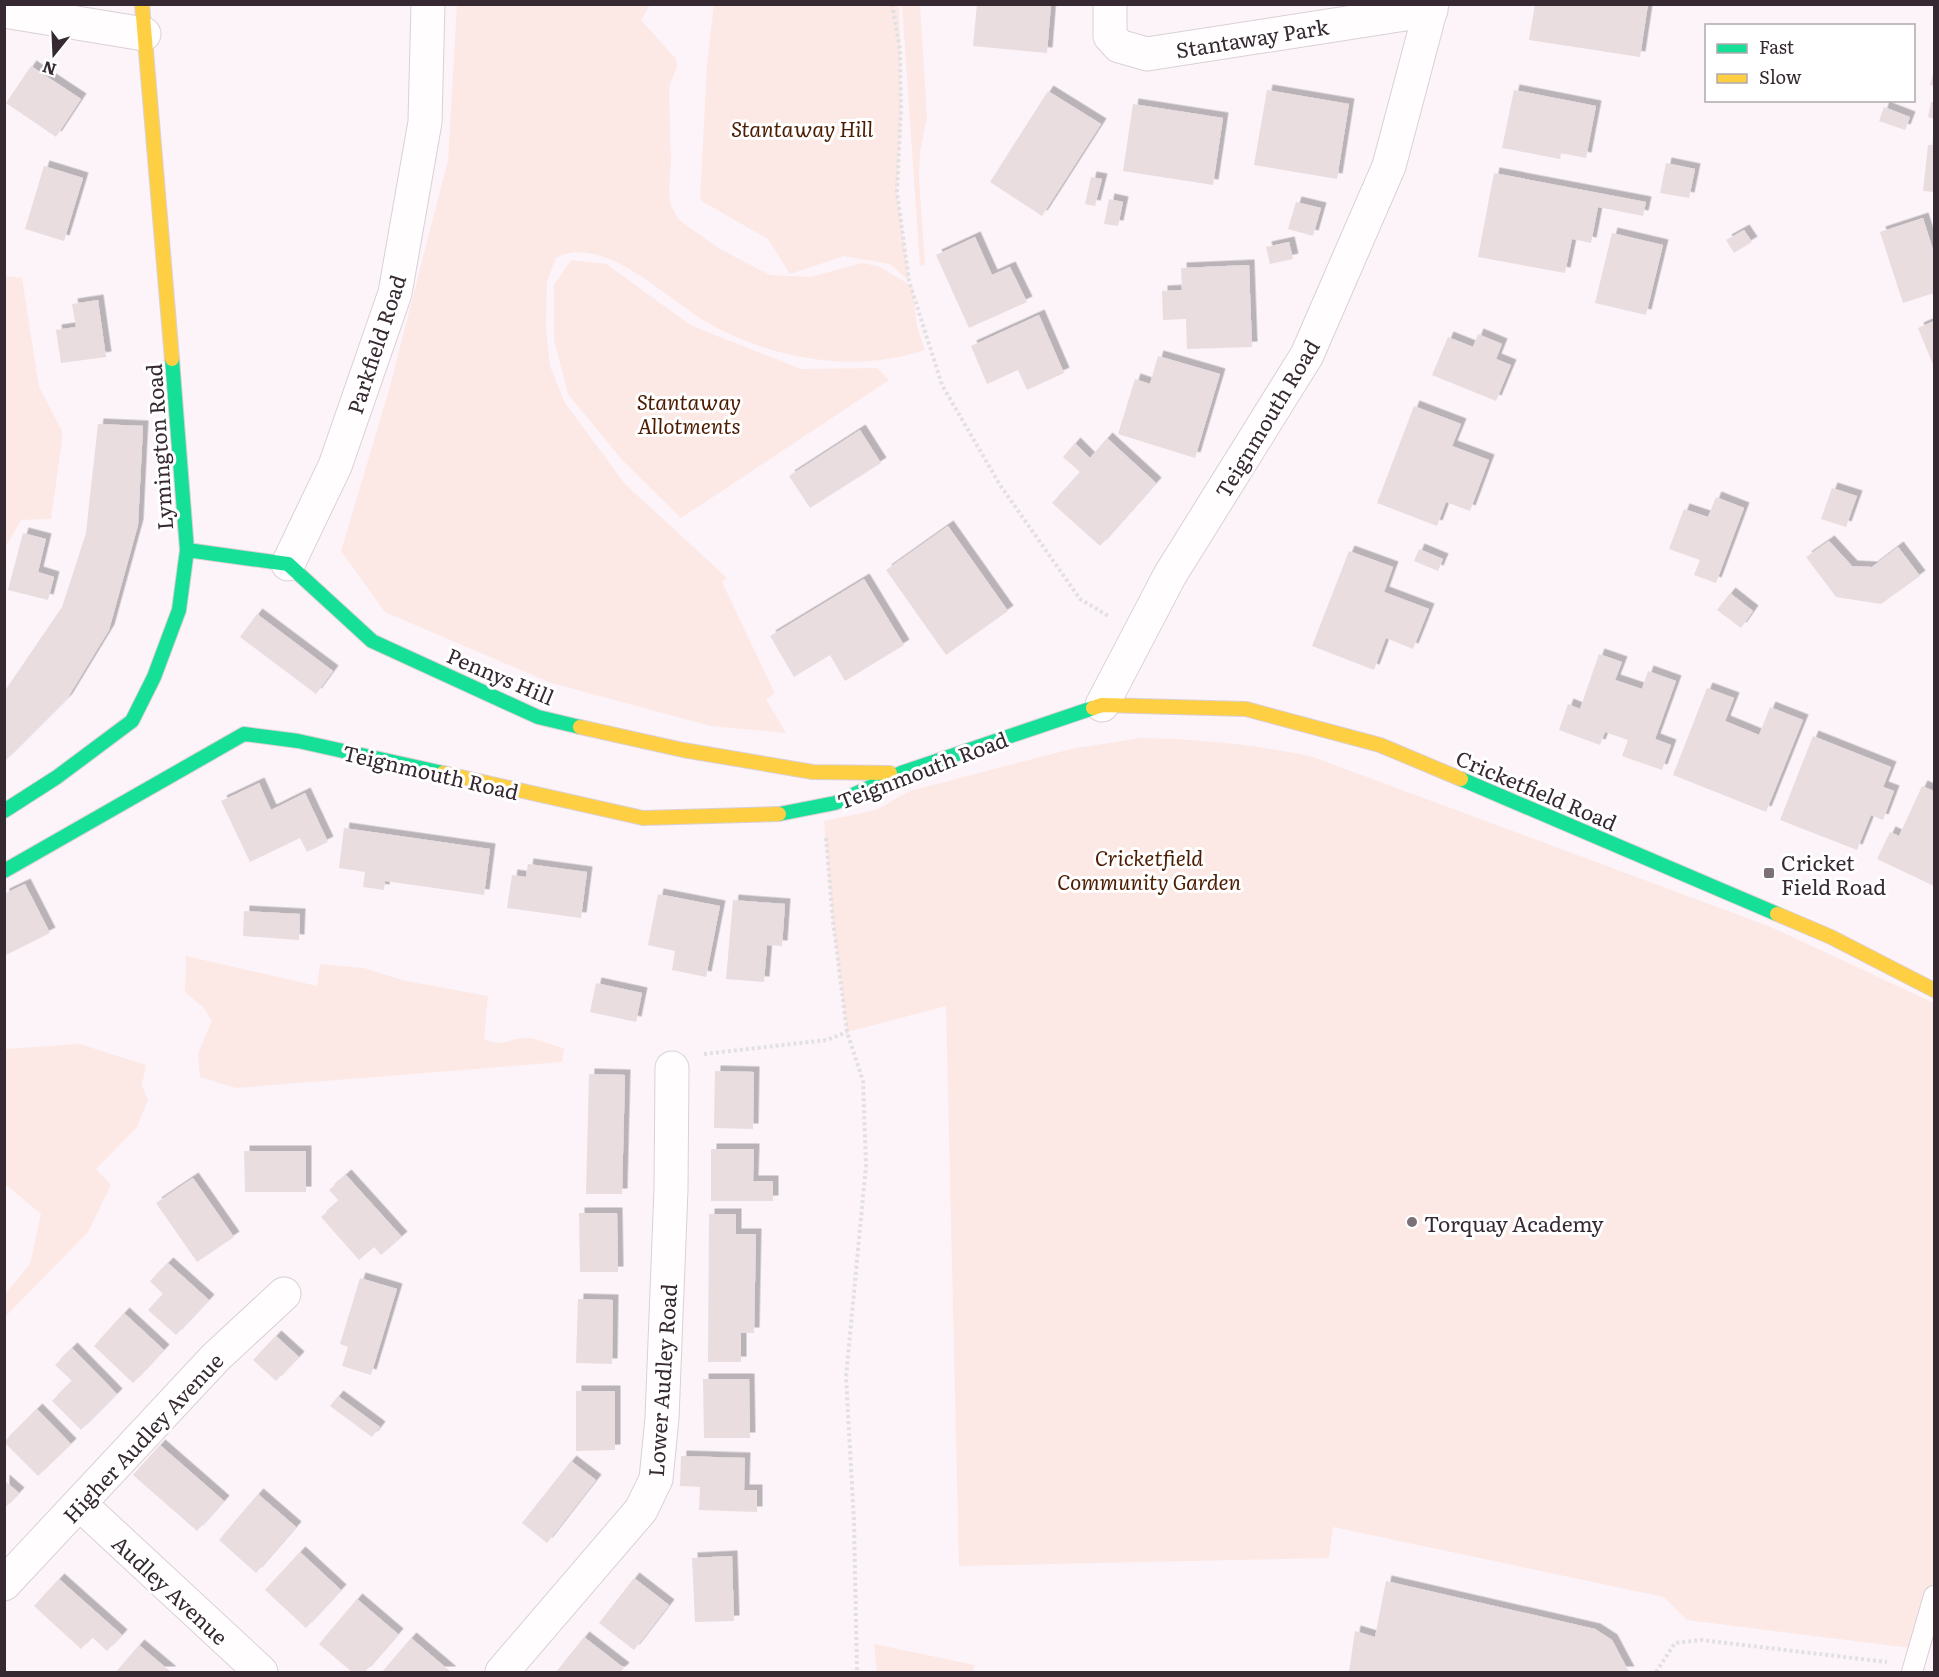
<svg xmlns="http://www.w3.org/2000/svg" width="1939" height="1677" viewBox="0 0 1939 1677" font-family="Literata,serif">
	<defs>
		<filter id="shadow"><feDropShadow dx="5.5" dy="-5.5" stdDeviation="0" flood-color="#0004"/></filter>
	</defs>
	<rect width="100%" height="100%" fill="#fcf4f9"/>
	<!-- green -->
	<path fill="#fce9e5" d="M457,5H650L641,20L676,59L677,67L669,87L671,160L669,191L671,206L679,220L718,248L770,275L810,277L862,263L878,266L912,286L917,327L925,350C856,373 781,360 717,328C673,306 605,231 556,258L547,281L546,327L550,366L565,403L625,484L727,578L722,582L775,694L766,699L786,733L711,726L551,683L385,612L341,551L389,390L448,160Z
		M714,5H899L901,109L897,192L909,281L890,264L844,256L790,274L768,239L700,200L707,63Z
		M902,5H920L927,116L920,153L919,179L925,265L920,266Z
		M571,260L606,264L692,326L801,369L877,368L889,380L681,518L622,460L568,394L554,340V285Z
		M5,276L22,278L39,387L63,433L51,519L21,520L5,548Z
		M1140,738C1200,739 1253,744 1313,757L1771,927L1934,1003V1596L1919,1649L1687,1620L1664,1597L1333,1527L1329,1558L959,1566L946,1006L847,1032L833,921L824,821L876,810L910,791L1071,749Z
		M186,956L317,986L320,964L364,968L406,981L488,996L484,1039C507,1048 506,1038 526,1038C538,1038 552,1046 564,1048L562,1062L236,1088L200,1077L198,1053L212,1021L204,1008L185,992Z
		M80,1044L146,1065L142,1086L148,1100L137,1127L96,1169L111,1185L88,1232L5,1317V1294L30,1264L41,1214L5,1184V1049Z
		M874,1644L975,1665L972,1672H877Z"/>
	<!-- building -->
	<path fill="#e9dde0" filter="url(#shadow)" d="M977,4H1051L1047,53L973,46Z
		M1535,4H1648L1640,57L1529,40Z
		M31,66L81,99L56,137L6,103Z
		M1934,71V86L1930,85Z
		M1267,90L1349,104L1337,179L1254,165Z
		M1514,90L1596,106L1586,158L1561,153L1560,159L1502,148Z
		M1048,91L1101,124L1042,216L990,182Z
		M1931,102H1934V119L1928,117Z
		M1133,104L1223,118L1213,185L1123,171Z
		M1884,107L1910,117L1905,130L1879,121Z
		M1928,145H1934V192L1923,191Z
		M1666,163L1695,169L1689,198L1660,193Z
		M44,166L83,178L64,241L25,229Z
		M1494,173L1646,202L1643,216L1598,207L1591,243L1572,239L1565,273L1478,257Z
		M1091,177L1102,179L1095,206L1085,204Z
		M1109,199L1123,202L1118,226L1104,224Z
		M1296,202L1321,208L1313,236L1288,229Z
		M1923,218L1934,253V293L1903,303L1880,232Z
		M1744,230L1752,242L1734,253L1726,240Z
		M1612,233L1663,245L1646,315L1595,303Z
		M975,237L992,275L1010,267L1027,302L969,328L936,255Z
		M1289,242L1293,259L1270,264L1266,247Z
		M1249,265L1252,347L1187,349L1186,319L1163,320L1162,291L1182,290L1181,268Z
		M98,300L106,357L61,363L56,330L76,327L72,304Z
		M1039,315L1064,373L1027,390L1018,370L987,384L971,346Z
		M1934,321V367L1918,328Z
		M1478,334L1502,344L1496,359L1511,365L1496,401L1432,375L1448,337L1473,347Z
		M1158,356L1220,374L1195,458L1118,434L1135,379L1150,384Z
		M1414,406L1461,424L1452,446L1489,460L1470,511L1446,502L1437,526L1377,503Z
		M98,424L143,426L138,525L109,630L67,699L4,762V692L62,607L86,533Z
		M860,430L881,463L810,508L789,476Z
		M1107,438L1156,483L1100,546L1052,503L1080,472L1063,457L1075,443L1090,458Z
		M1832,488L1857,496L1846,527L1821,519Z
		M1716,497L1744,508L1716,583L1694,575L1700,560L1669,549L1684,509L1708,517Z
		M948,526L1008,611L946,655L886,570Z
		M23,533L46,539L38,572L54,577L48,600L8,590Z
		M1829,541L1852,566L1872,567L1898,547L1920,576L1881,604L1836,597L1806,557Z
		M1419,549L1443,559L1438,571L1414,561Z
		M1349,551L1393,567L1384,592L1429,609L1413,649L1386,638L1374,670L1312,646Z
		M864,579L904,645L845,681L830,655L794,677L770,636Z
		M1730,593L1753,611L1741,628L1717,610Z
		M257,614L333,671L316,694L240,637Z
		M1599,654L1622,662L1615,680L1642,689L1648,671L1676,681L1655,739L1671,745L1662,770L1622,756L1628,740L1605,732L1600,745L1559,730L1568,704L1580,709Z
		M1707,688L1734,698L1725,721L1759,735L1770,707L1803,720L1766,812L1673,775Z
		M1813,736L1891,767L1883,787L1894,791L1883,820L1871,815L1857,850L1780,820Z
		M259,783L271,810L305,793L328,842L307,852L300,838L250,862L221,801Z
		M1922,786L1934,791V886L1877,859L1890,832L1899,836Z
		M344,828L490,849L484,895L385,881L384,890L363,887L365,872L339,868Z
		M528,864L587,872L581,918L507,908L512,875L526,877Z
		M25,884L50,933L4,956V894Z
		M658,894L720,906L706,977L672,970L675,951L648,945Z
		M733,900L785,904L782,946L767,945L764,982L726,979Z
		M244,911L300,914L299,940L243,936Z
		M596,983L642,993L636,1022L590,1012Z
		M715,1071L754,1072L753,1129L714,1128Z
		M589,1074L625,1075L622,1194H586Z
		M711,1149H754L753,1181H773V1201H711Z
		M244,1151H306V1192H245Z
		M346,1175L402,1237L381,1255L374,1247L359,1260L321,1217L339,1201L329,1190Z
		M193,1178L234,1237L197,1262L156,1203Z
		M579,1213H617L618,1272H580Z
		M709,1214H736V1234H756L754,1333H741V1362H708Z
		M168,1263L209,1300L176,1335L148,1310L163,1294L150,1281Z
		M360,1278L397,1289L371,1375L342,1366L348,1347L340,1344Z
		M578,1299L613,1300L612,1364L576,1363Z
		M124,1313L164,1350L133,1383L94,1346Z
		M276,1336L299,1357L276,1381L253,1360Z
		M72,1348L117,1394L81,1430L52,1401L72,1381L55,1365Z
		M703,1379H749L750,1438H704Z
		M576,1391H615V1450L576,1451Z
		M338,1396L380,1427L372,1437L330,1406Z
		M37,1409L71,1444L38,1476L4,1442Z
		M160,1445L224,1501L197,1531L133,1475Z
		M681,1456L745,1458L744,1490H757V1512L699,1510L700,1487L680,1486Z
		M571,1461L596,1480L547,1543L522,1523Z
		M4,1480L19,1493L4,1509Z
		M258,1494L296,1527L256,1573L219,1540Z
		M300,1552L341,1590L306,1628L265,1590Z
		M732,1556L734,1621L695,1622L692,1558Z
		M634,1578L669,1605L634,1650L599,1623Z
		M59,1579L122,1635L107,1651L92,1637L81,1649L34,1606Z
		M1386,1581L1595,1629L1612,1640L1629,1672H1349L1355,1631L1375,1637Z
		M357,1599L398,1634L365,1672H352L319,1644Z
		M584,1637L624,1668L620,1672H556Z
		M411,1638L451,1672H382Z
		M139,1645L171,1672H116Z"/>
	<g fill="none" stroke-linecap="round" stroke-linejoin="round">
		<defs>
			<path id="lane" d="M1912,1672L1934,1596"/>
			<path id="street" d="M1110,4V36L1119,46L1147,54L1431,10
				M4,11L144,34
				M288,564L335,466L395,293L425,122L428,4
				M1102,705L1170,575L1307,355L1389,166L1432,4
				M81,1505L261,1672
				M4,1584L216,1357L284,1294
				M502,1672L641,1510L656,1479L662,1418L671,1189L672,1068"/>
			<path id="fast" d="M187,550L288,564L372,641L538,717L580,727
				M1461,779L1777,914
				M4,811L57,777L132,721L154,677L179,610L187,550L172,359
				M779,814L835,803L901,773L1093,708
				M4,871L244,734L298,741L443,773"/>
			<path id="slow" d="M142,4L172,359
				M1093,708L1102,705L1246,709L1380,745L1461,779
				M580,727L683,750L813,772L890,773
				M443,773L643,818L779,814
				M1777,914L1831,937L1934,990"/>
		</defs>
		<!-- lane casing -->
		<use href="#lane" stroke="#dad0d6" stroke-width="22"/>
		<!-- street casing -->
		<use href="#street" stroke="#dad0d6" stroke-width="35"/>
		<!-- fast casing -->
		<use href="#fast" stroke="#dad0d6" stroke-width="16"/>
		<!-- slow casing -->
		<use href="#slow" stroke="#dad0d6" stroke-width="16"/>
		<!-- path -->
		<path stroke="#e2e0e1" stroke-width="4" stroke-dasharray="3 3" stroke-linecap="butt" d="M892,4L900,50L901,109L897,192L909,281L942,385L1000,485L1080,599L1110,617
			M826,838L833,921L847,1032L863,1081L866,1165L846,1377L854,1522L857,1672
			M704,1054L827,1040L847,1032
			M1656,1672L1675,1643L1701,1640L1887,1662"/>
		<!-- lane -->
		<use href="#lane" stroke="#fffdfe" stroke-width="20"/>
		<!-- street -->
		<use href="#street" stroke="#fffdfe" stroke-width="33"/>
		<!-- fast -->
		<use href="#fast" stroke="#16e098" stroke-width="14"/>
		<!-- slow -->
		<use href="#slow" stroke="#ffcf43" stroke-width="14"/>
	</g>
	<!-- markers -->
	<g fill="#7b7077" stroke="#fff" stroke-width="2">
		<rect x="1763" y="867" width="12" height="12" rx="3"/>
		<circle cx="1412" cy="1222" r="6"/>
	</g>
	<g text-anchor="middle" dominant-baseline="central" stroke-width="6" stroke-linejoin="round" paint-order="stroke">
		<!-- street labels -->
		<g font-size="21" fill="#362931" stroke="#fff">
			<text transform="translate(1252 37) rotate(-9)">Stantaway Park</text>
			<text transform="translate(375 344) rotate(-72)">Parkfield Road</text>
			<text transform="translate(1266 418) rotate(-59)">Teignmouth Road</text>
			<text transform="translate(158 447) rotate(-94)">Lymington Road</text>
			<text transform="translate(501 675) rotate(23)">Pennys Hill</text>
			<text transform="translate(922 769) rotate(-21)">Teignmouth Road</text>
			<text transform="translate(431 771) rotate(13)">Teignmouth Road</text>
			<text transform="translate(1537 789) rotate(23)">Cricketfield Road</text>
			<text transform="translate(661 1380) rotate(-86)">Lower Audley Road</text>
			<text transform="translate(142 1437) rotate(-47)">Higher Audley Avenue</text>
			<text transform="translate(171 1589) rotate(43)">Audley Avenue</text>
		</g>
		<!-- park labels -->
		<g font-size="21" font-style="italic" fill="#4c1c03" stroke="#fff">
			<text x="802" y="127">Stantaway Hill</text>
			<text x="689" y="400">Stantaway<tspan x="689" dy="24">Allotments</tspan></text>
			<text x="1149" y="856">Cricketfield<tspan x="1149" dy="24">Community Garden</tspan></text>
		</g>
		<!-- poi labels -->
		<g font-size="21" fill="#362931" stroke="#fff" text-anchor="start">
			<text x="1781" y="861">Cricket<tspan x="1781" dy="24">Field Road</tspan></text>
			<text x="1424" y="1222">Torquay Academy</text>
		</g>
	</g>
	<!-- border -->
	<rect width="1939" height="1677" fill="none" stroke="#362931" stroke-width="12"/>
	<!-- legend -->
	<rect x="1705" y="24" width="210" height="78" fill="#ffffff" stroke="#afa9ad" stroke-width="1.5"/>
	<rect x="1717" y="44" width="30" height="9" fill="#16e098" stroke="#afa9ad" stroke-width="1.5"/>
	<text x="1759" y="54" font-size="18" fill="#362931">Fast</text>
	<rect x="1717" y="74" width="30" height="9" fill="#ffcf43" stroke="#afa9ad" stroke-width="1.5"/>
	<text x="1759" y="84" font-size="18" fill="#362931">Slow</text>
	<!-- north arrow -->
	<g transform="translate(54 54) rotate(198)" stroke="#ffffff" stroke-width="4.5" paint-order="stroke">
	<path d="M0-4.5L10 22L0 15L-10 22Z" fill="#362931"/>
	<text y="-9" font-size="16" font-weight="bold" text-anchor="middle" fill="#362931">N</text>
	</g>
</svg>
